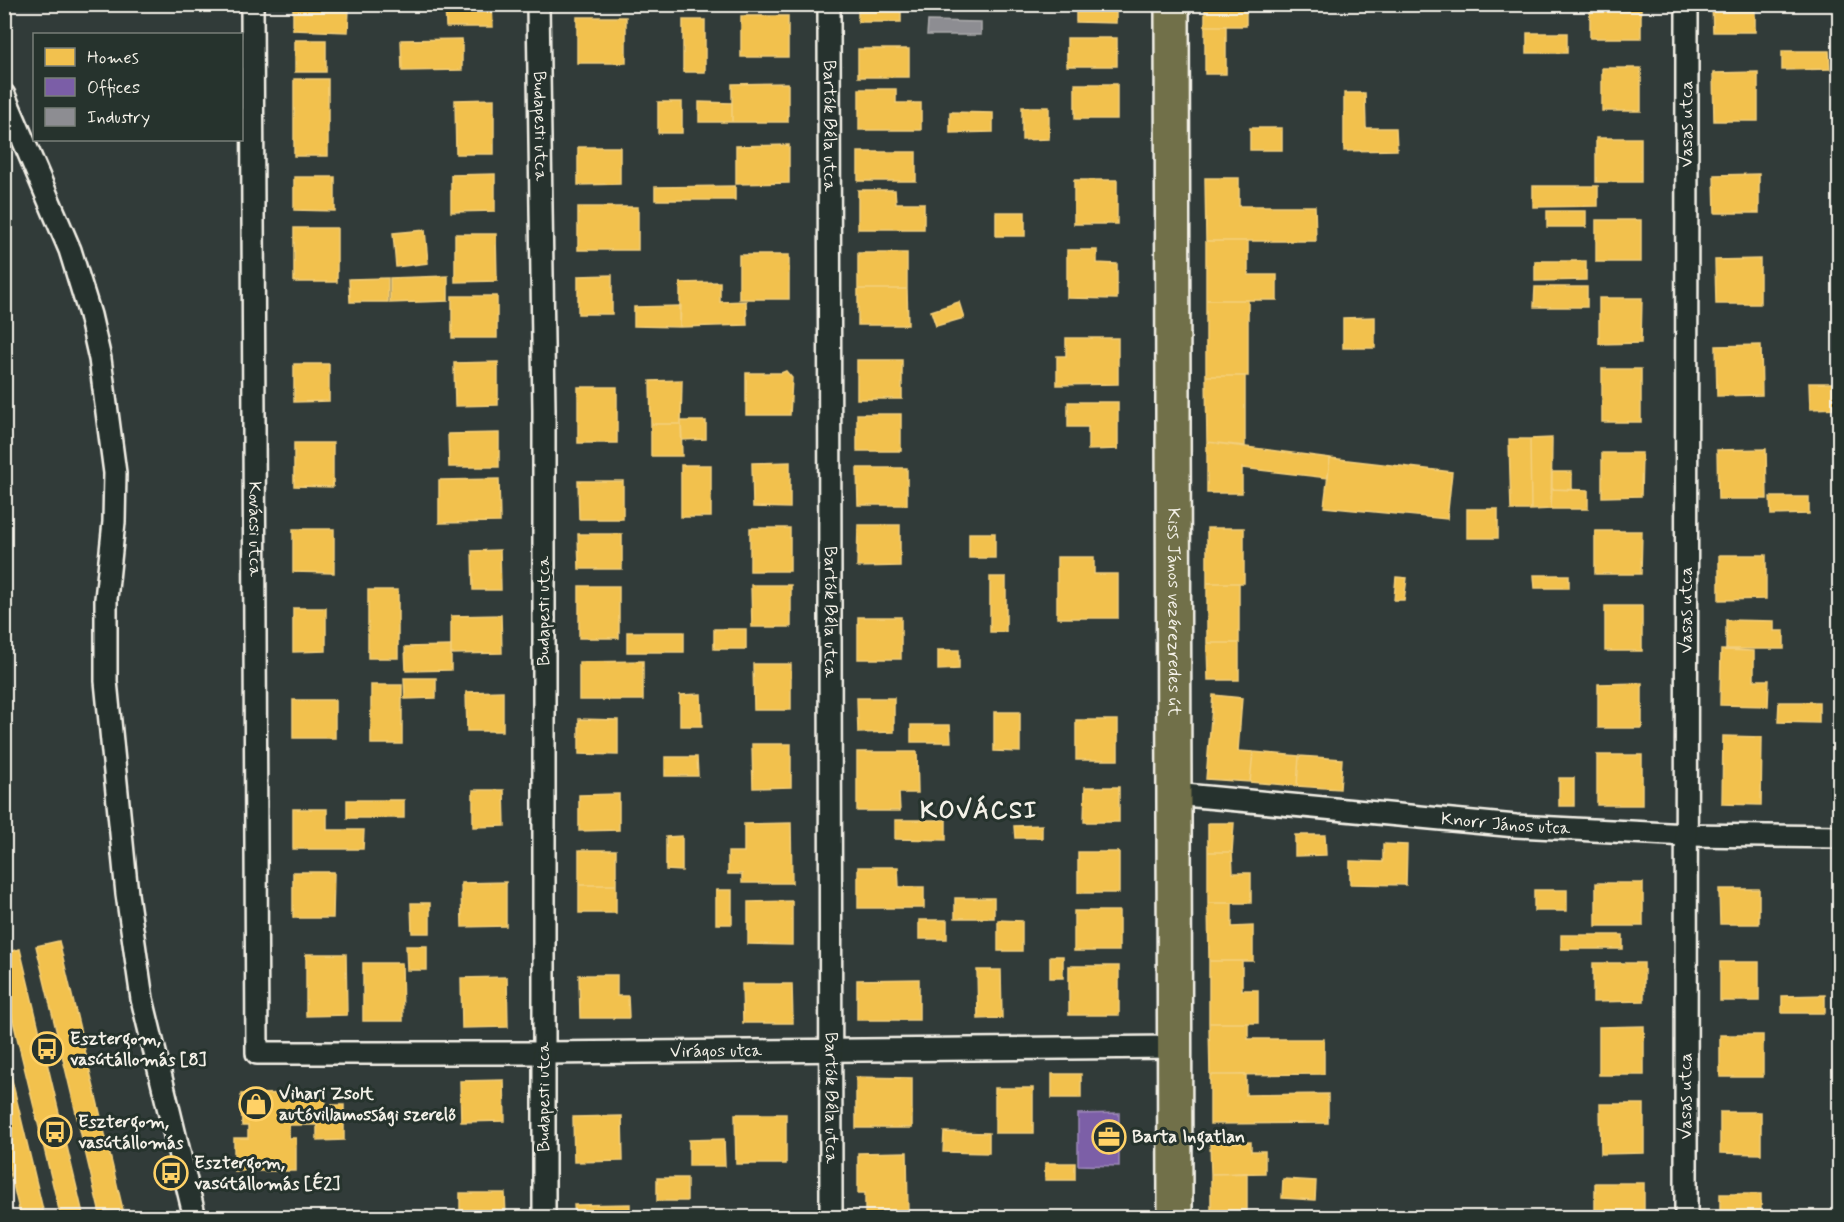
<svg xmlns="http://www.w3.org/2000/svg" width="1844" height="1222" viewBox="0 0 1844 1222" font-family="Mynerve,sans-serif">
	<rect width="100%" height="100%" fill="#313b39"/>
	<filter id="ink" filterUnits="userSpaceOnUse"><feTurbulence type="fractalNoise" baseFrequency=".0167" numOctaves="2"/><feDisplacementMap in="SourceGraphic" scale="12" xChannelSelector="R" yChannelSelector="G"/><feConvolveMatrix kernelMatrix="1 2 1 2 8 2 1 2 1" color-interpolation-filters="sRGB"/></filter>
	<g filter="url(#ink)">
		<!-- homes -->
		<path fill="#f2c14e" stroke="#f3cf7c" stroke-width="1.5" d="M293,4H330V9H349L348,32L293,30Z
			M445,4H492L493,27H446Z
			M858,4H901V22H858Z
			M1076,4H1116V23L1076,22Z
			M1205,4H1246V26H1205Z
			M1590,4H1641V38H1590Z
			M1712,4H1755V32H1713Z
			M741,16H788V57H741Z
			M577,17H626V63H577Z
			M683,20H705V72H683Z
			M1205,26H1226V74H1205Z
			M1527,33H1567V53H1527Z
			M1067,38H1117V66H1067Z
			M462,39V70L402,71L401,40Z
			M295,40H326V72H295Z
			M858,49H909V77H858Z
			M1782,51H1829L1830,69L1782,70Z
			M1602,68H1641V111H1602Z
			M1758,72V121H1714L1713,73Z
			M294,79H328V156H294Z
			M788,83V122H732V84Z
			M1075,84H1117V119H1075Z
			M859,89H896V103H921V130H859Z
			M1344,93H1365L1366,128H1396L1397,150L1344,151Z
			M494,99V154H456L455,100Z
			M658,102H682V133H658Z
			M699,102L732,103V122H699Z
			M1022,107H1049V139L1022,140Z
			M950,112L993,113V132L950,133Z
			M1250,128H1282V150H1250Z
			M1596,138H1641V182H1596Z
			M789,145V183L736,184V146Z
			M578,147H620V184L578,185Z
			M858,152H916V181H858Z
			M495,174V211L451,212V175Z
			M1759,174V213H1715L1714,175Z
			M294,177H335V211L294,210Z
			M1205,178H1239V206H1315L1316,241H1206Z
			M1074,180H1117V224H1074Z
			M735,186V200H655V187Z
			M1533,186H1598V206L1533,207Z
			M858,190H895L896,203H924V229H858Z
			M578,207H638V250H578Z
			M1547,211H1586V227H1547Z
			M996,212H1025V236H996Z
			M1596,220H1641V262H1596Z
			M294,228H337V282H294Z
			M425,230L428,263L396,267L393,233Z
			M455,234H496L497,281L455,282Z
			M1206,241H1248V275H1277V300H1206Z
			M1067,250H1097V263L1117,264V299L1067,298Z
			M858,253H907V289H858Z
			M739,255H789V299H739Z
			M1760,259V304H1716L1715,260Z
			M1535,261H1586V280L1535,281Z
			M612,275V314H578V276Z
			M448,276V301L390,303V278Z
			M388,278V302H350L349,279Z
			M720,282V302L746,301L747,325L680,327V283Z
			M1535,287H1587V307H1534Z
			M858,289H907L908,325H858Z
			M452,296H497V338H452Z
			M1599,298H1642L1641,343L1599,344Z
			M1206,300H1248V376H1206Z
			M959,302L964,318L936,326L931,311Z
			M681,306L680,327L634,326V307Z
			M1375,317V348H1343V318Z
			M1066,338H1118V384L1057,385V356H1066Z
			M1761,345L1762,395L1717,396L1716,346Z
			M857,360H902V399H857Z
			M498,362V405L455,406L454,363Z
			M294,364H329V401L294,402Z
			M1602,369H1641V422H1602Z
			M786,371L792,378L790,415H746V373H781Z
			M1206,376H1245V446L1207,442Z
			M682,380L681,424H651L650,381Z
			M1809,383H1840V408L1810,409Z
			M578,387H617V443H578Z
			M1068,402H1118V449L1088,450V427H1068Z
			M857,414H901V451H857Z
			M681,421H706V439L682,440Z
			M651,424H681L682,456H651Z
			M499,433V467H449L448,434Z
			M1552,438L1551,509L1531,510L1530,439Z
			M1509,439H1530L1531,510H1511Z
			M1207,442L1330,458L1328,478L1242,468V493H1207Z
			M294,443H333V487L294,486Z
			M1766,449L1767,499H1718L1717,450Z
			M1602,453H1642L1641,496L1602,497Z
			M1330,458L1452,472L1447,519L1324,507Z
			M790,462V508L753,507L752,463Z
			M681,465H711V517H681Z
			M857,468H907V505H858Z
			M1552,472H1572V490L1552,489Z
			M499,479L500,522L439,523V480Z
			M578,481H623V519H579Z
			M1552,489L1588,490V509H1551Z
			M1770,497H1809V514L1771,515Z
			M1467,509H1498V538H1467Z
			M858,525H900V566L857,567Z
			M750,528H790V571H750Z
			M1207,528H1244V583H1207Z
			M293,529H334V573L293,572Z
			M1595,531H1642L1641,574H1595Z
			M969,533H995V558H969Z
			M578,534H622V569H579Z
			M500,550L501,590H473L472,551Z
			M1719,555H1766V599L1719,600Z
			M1057,557H1094V574H1118V618H1057Z
			M1534,575H1569V588H1535Z
			M990,577H1006V632H990Z
			M1396,577L1407,578L1404,600H1394Z
			M1207,583H1239V643H1207Z
			M751,585H791V627H752Z
			M579,586H619V638H579Z
			M368,590H398V658H368Z
			M1605,606H1642V651H1605Z
			M293,608H326V651L293,652Z
			M501,615L502,653L451,654V616Z
			M858,617H901V659H858Z
			M1726,620L1774,621V631H1784V649H1726Z
			M714,629H746V649H714Z
			M627,632H684V652H627Z
			M1207,643H1239V680H1208Z
			M451,646V670L406,671L405,647Z
			M938,650H959V669L938,670Z
			M1721,650L1754,651V680H1769L1768,706L1720,705Z
			M643,661V700H579V662Z
			M753,664H791V710H754Z
			M404,678H436V698L405,699Z
			M1642,683V728H1598V684Z
			M371,685H402V744H371Z
			M503,691V731H467L466,692Z
			M701,694L702,726H680V695Z
			M1213,695L1242,698L1238,751L1253,752L1250,782L1206,779Z
			M857,698H894V732L858,733Z
			M293,700H335V738H293Z
			M1779,702H1819V723L1778,722Z
			M994,712H1020V752L994,751Z
			M579,719L618,720V755L579,754Z
			M1076,720H1118V760H1076Z
			M911,725H950L951,742H911Z
			M1723,736L1762,737L1761,805L1722,804Z
			M752,744H791V787L753,788Z
			M857,752H917L918,793H899L900,811H857Z
			M1253,752L1299,756L1297,786L1250,782Z
			M1597,755H1642V805H1597Z
			M1299,756L1342,759L1340,789L1297,786Z
			M665,757H697L698,776H665Z
			M1559,778H1574V806H1559Z
			M1085,787H1119V822H1084Z
			M473,790H504L505,826L473,827Z
			M619,794V830L579,831V795Z
			M347,800H404V818H347Z
			M293,809H327V830H364L363,849H293Z
			M895,820H946V840L895,839Z
			M791,823L792,883H742V874H728V852H744V824Z
			M1208,823H1234L1232,852H1208Z
			M1042,825V838H1015L1014,826Z
			M1295,835H1325L1326,855L1295,856Z
			M682,836V871L666,870V837Z
			M1383,844L1407,845L1406,885L1350,884V861L1383,862Z
			M579,850H616V885H579Z
			M1078,852H1119V893H1078Z
			M1208,852H1232L1233,873H1251V903H1208Z
			M858,867H898L899,887H924V908H858Z
			M293,872H334L333,918H293Z
			M1833,880H1840V932H1834Z
			M506,882V926L462,927L461,883Z
			M1596,883H1643V926H1596Z
			M579,885H616V913H579Z
			M1719,889H1759V924H1720Z
			M716,890H732V924H716Z
			M1534,890H1567V911H1534Z
			M955,898H994V918H955Z
			M792,901V945L748,944V902Z
			M411,903H430V933H412Z
			M1208,903H1232V927L1253,926V961H1209Z
			M1074,911H1119V951H1074Z
			M919,920H947V939H919Z
			M998,920L1022,921V951H998Z
			M1561,935H1623V949H1561Z
			M59,941L125,1218H101L36,946Z
			M406,946H427V970H407Z
			M20,949L84,1218H61L4,984V953Z
			M306,954H346L347,1015L306,1016Z
			M1050,956H1063V978H1050Z
			M1209,961H1242V990H1258V1023H1209Z
			M1720,962H1759V1001H1720Z
			M363,963H402L403,1021H363Z
			M1593,963H1644V1001L1593,1002Z
			M1069,966H1119V1015H1069Z
			M977,970H1001L1002,1018L978,1019Z
			M579,975H617V996H628L629,1018H580Z
			M507,977L508,1027L462,1028L461,978Z
			M919,979V1020H857V980Z
			M742,984H792L793,1023H743Z
			M1825,995V1013H1782V996Z
			M1209,1023H1248V1039H1324V1074L1210,1075Z
			M1840,1023V1079H1833V1024Z
			M1644,1026V1075H1599V1027Z
			M1720,1035H1763V1077H1720Z
			M4,1047L45,1218H21L4,1147Z
			M1052,1074H1081V1098H1052Z
			M1210,1075H1246V1095L1328,1094V1123L1210,1124Z
			M856,1077L912,1078V1128H856Z
			M504,1080L505,1121L461,1122L460,1081Z
			M995,1088H1033V1133H995Z
			M325,1093L326,1105H344V1140L317,1141V1125H289V1138H296V1171H234V1138H248V1126H242L241,1094Z
			M1600,1104H1644V1153L1601,1154Z
			M1720,1112H1761V1154L1720,1153Z
			M735,1114H786V1164H736Z
			M622,1116L623,1161L574,1162L573,1117Z
			M944,1132L989,1133V1153L943,1152Z
			M724,1139L725,1166H689V1140Z
			M1251,1142V1151H1265V1173L1211,1174L1210,1143Z
			M907,1152L908,1215L865,1216V1193H858V1153Z
			M1045,1163H1075V1180H1045Z
			M1247,1173V1213H1211V1174Z
			M657,1178H687V1201H657Z
			M1283,1179L1316,1181L1315,1200L1282,1198Z
			M1595,1183H1644V1218H1595Z
			M460,1193H505L506,1218H460Z
			M1720,1194H1761V1218H1720Z
			M630,1204V1218H575L574,1205Z
			M1211,1213H1239V1218H1211Z
			M740,1214H787V1218H740Z"/>
		<!-- offices -->
		<path fill="#7b5ea7" stroke="#9f8aba" stroke-width="1.5" d="M1119,1113V1166L1078,1165V1114Z"/>
		<!-- industry -->
		<path fill="#8d8d92" stroke="#acabac" stroke-width="1.5" d="M928,21L981,22V35H927Z"/>
		<g fill="none" stroke-linecap="round" stroke-linejoin="round">
			<defs>
				<g id="street">
					<path id="s1" d="M252,4L257,1053H543L1174,1047"/>
					<path id="s2" d="M538,4L544,410V1218"/>
					<path id="s3" d="M829,4L831,1218"/>
					<path d="M4,95L70,250L90,315L100,359L115,473L114,522L106,599V681L127,894L142,999L195,1218"/>
					<path id="s4" d="M1174,794L1516,826L1687,835L1840,837"/>
					<path id="s5" d="M1686,1218L1687,4"/>
				</g>
				<g id="primary">
					<path id="s6" d="M1172,4L1175,1218"/>
				</g>
			</defs>
			<!-- street casing -->
			<use href="#street" stroke="#f4f1e8" stroke-width="26"/>
			<!-- primary casing -->
			<use href="#primary" stroke="#f4f1e8" stroke-width="38"/>
			<!-- street -->
			<use href="#street" stroke="#26332d" stroke-width="21"/>
			<!-- primary -->
			<use href="#primary" stroke="#71704a" stroke-width="33"/>
		</g>
	</g>
	<!-- icons -->
	<defs>
		<symbol id="bus-ring" viewBox="-11 -11 22 22"><circle r="9.5" fill="#26332d" stroke="#ffd166" stroke-width="1.5"/><path d="M-5-6H5V4H4V6H2V4H-2V6H-4V4H-5ZM-3.5-4V0h7V-4ZM-3.5 1.2v1.5H-2V1.2ZM2 1.2v1.5H3.5V1.2Z" fill="#ffd166"/></symbol>
		<symbol id="shop-ring" viewBox="-11 -11 22 22"><circle r="9.5" fill="#26332d" stroke="#ffd166" stroke-width="1.5"/><path d="M-5-2.5h2.3a2.7 3.5 0 0 1 5.4 0H5L5.5 6h-11ZM-1.5-2.5h3a1.5 2.3 0 0 0-3 0Z" fill="#ffd166"/></symbol>
		<symbol id="office-ring" viewBox="-11 -11 22 22"><circle r="9.5" fill="#26332d" stroke="#ffd166" stroke-width="1.5"/><path d="M-6-3h4V-5.5h4V-3h4V5H-6ZM-1-4.5V-3h2v-1.5ZM-6 0V1H6V0Z" fill="#ffd166"/></symbol>
	</defs>
	<g fill-rule="evenodd">
		<use href="#bus-ring" x="28" y="1030" width="38" height="38"/>
		<use href="#shop-ring" x="237" y="1085" width="38" height="38"/>
		<use href="#bus-ring" x="36" y="1113" width="38" height="38"/>
		<use href="#office-ring" x="1090" y="1118" width="38" height="38"/>
		<use href="#bus-ring" x="152" y="1154" width="38" height="38"/>
	</g>
	<g text-anchor="middle" dominant-baseline="central" stroke-width="6" stroke-linejoin="round" paint-order="stroke">
		<!-- street labels -->
		<g font-size="18" fill="#f4f1e8" stroke="#26332d">
			<text stroke="none"><textPath href="#s2" startOffset="122">Budapesti utca</textPath></text>
			<text stroke="none"><textPath href="#s3" startOffset="122">Bartók Béla utca</textPath></text>
			<text stroke="none"><textPath href="#s5" startOffset="1094">Vasas utca</textPath></text>
			<text stroke="none"><textPath href="#s1" startOffset="525">Kovácsi utca</textPath></text>
			<text transform="translate(544 611) rotate(-90)">Budapesti utca</text>
			<text stroke="none"><textPath href="#s3" startOffset="608">Bartók Béla utca</textPath></text>
			<text stroke="none"><textPath href="#s6" startOffset="608">Kiss János vezérezredes út</textPath></text>
			<text stroke="none"><textPath href="#s5" startOffset="608">Vasas utca</textPath></text>
			<text stroke="none"><textPath href="#s4" startOffset="333">Knorr János utca</textPath></text>
			<text stroke="none"><textPath href="#s1" startOffset="1508">Virágos utca</textPath></text>
			<text transform="translate(544 1097) rotate(-90)">Budapesti utca</text>
			<text stroke="none"><textPath href="#s3" startOffset="1094">Bartók Béla utca</textPath></text>
			<text stroke="none"><textPath href="#s5" startOffset="122">Vasas utca</textPath></text>
		</g>
		<!-- poi labels -->
		<g font-size="18" font-weight="bold" fill="#f4f1e8" stroke="#26332d" text-anchor="start">
			<text x="70" y="1039">Esztergom,<tspan x="70" dy="21">vasútállomás [8]</tspan></text>
			<text x="279" y="1094">Vihari Zsolt<tspan x="279" dy="21">autóvillamossági szerelő</tspan></text>
			<text x="78" y="1122">Esztergom,<tspan x="78" dy="21">vasútállomás</tspan></text>
			<text x="1132" y="1137">Barta Ingatlan</text>
			<text x="194" y="1163">Esztergom,<tspan x="194" dy="21">vasútállomás [É2]</tspan></text>
		</g>
		<!-- district labels -->
		<g font-size="24" font-weight="bold" letter-spacing="1.5" fill="#f4f1e8" stroke="#26332d">
			<text x="979" y="811">KOVÁCSI</text>
		</g>
	</g>
	<!-- margin -->
	<rect width="1844" height="1222" fill="none" stroke="#26332d" stroke-width="24"/>
	<rect x="12" y="12" width="1820" height="1198" fill="none" stroke="#f4f1e8" stroke-width="2" filter="url(#ink)"/>
	<!-- legend -->
	<rect x="33" y="33" width="210" height="108" fill="#26332d" stroke="#787f78" stroke-width="1.5"/>
	<rect x="45" y="48" width="30" height="18" fill="#f2c14e" stroke="#787f78" stroke-width="1.5"/>
	<text x="87" y="63" font-size="18" fill="#f4f1e8">Homes</text>
	<rect x="45" y="78" width="30" height="18" fill="#7b5ea7" stroke="#787f78" stroke-width="1.5"/>
	<text x="87" y="93" font-size="18" fill="#f4f1e8">Offices</text>
	<rect x="45" y="108" width="30" height="18" fill="#8d8d92" stroke="#787f78" stroke-width="1.5"/>
	<text x="87" y="123" font-size="18" fill="#f4f1e8">Industry</text>
</svg>
